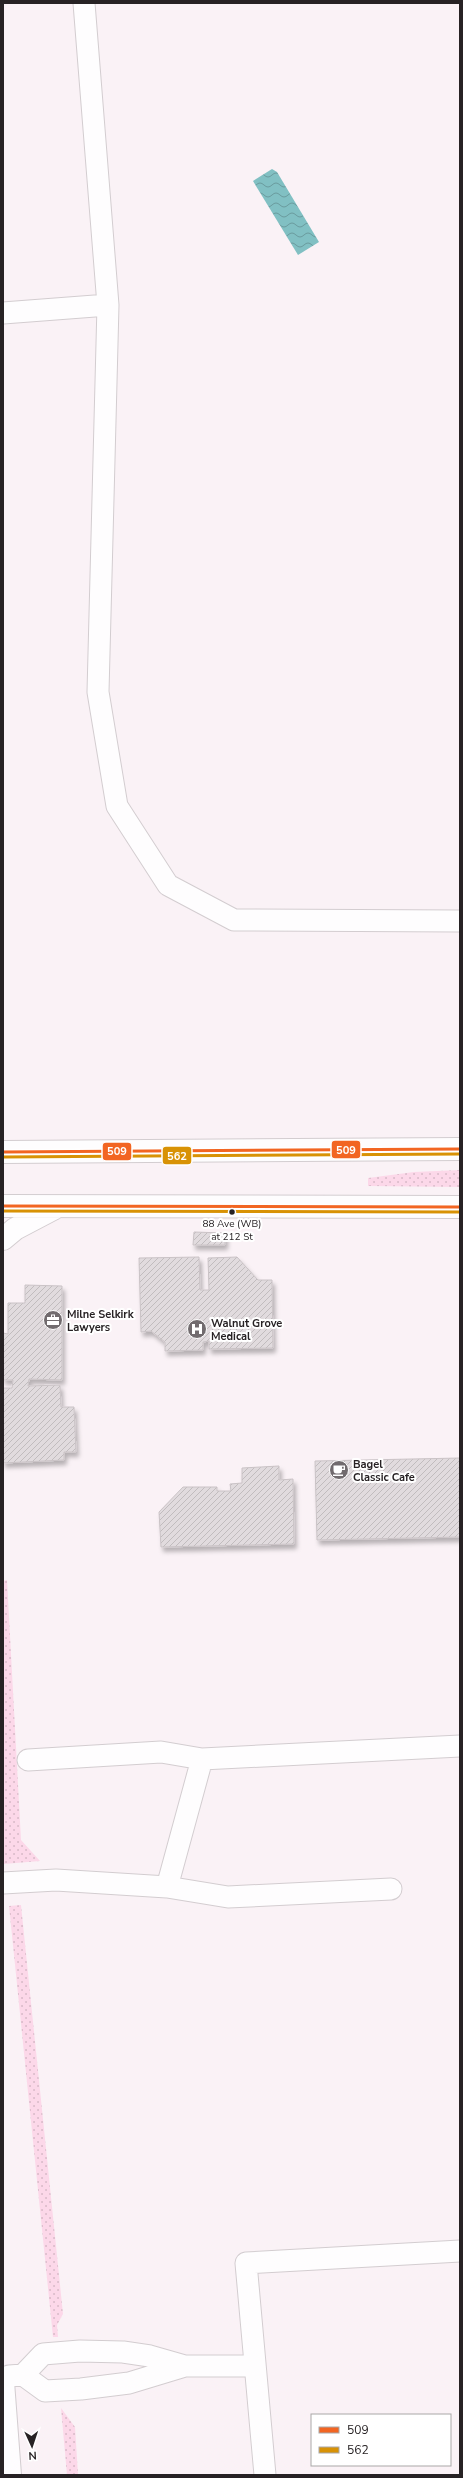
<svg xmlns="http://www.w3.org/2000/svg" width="463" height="2478" viewBox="0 0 463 2478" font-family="'Nunito Sans',sans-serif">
	<defs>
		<pattern id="grass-dots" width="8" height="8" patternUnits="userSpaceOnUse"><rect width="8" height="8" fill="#fcd8e9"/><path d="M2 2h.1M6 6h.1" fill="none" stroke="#d8b9c8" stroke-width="1.8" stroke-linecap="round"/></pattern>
		<pattern id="water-waves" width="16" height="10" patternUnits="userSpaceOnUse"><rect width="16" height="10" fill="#81c0c3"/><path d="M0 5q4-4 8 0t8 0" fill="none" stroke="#6a9c9e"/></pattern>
		<pattern id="building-hatch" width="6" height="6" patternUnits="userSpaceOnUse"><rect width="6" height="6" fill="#e1dbde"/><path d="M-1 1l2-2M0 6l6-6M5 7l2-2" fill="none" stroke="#c1bcbe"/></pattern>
		<filter id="shadow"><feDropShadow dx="2.5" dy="4.5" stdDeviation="2" flood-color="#0004"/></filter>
	</defs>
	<rect width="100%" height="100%" fill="#faf2f6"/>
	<!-- grass -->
	<path fill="url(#grass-dots)" d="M460,1170V1187L368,1186V1178L414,1172Z
		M7,1580L21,1840L40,1861L4,1864L3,1581Z
		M21,1905L63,2314L57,2325L58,2337H53L9,1906Z
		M61,2408L75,2427L78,2475H67Z"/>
	<!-- water -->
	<path fill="url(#water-waves)" d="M272,169L277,172L319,242L298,255L253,181Z"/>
	<!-- building -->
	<path fill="url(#building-hatch)" stroke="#cac3c6" filter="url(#shadow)" d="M194,1232L225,1233V1245H193Z
		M199,1257L200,1290H209L208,1258L237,1257L258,1280H272L273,1348L209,1349V1341L203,1342V1350L165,1351V1342L151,1331L141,1332L139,1258Z
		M25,1285L62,1286V1380L29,1379L28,1386L60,1385L61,1407H74L76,1452H64V1460L3,1463V1388H12L13,1380H3V1333L8,1334V1303H25Z
		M460,1458V1537L317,1540L315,1461Z
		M279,1466V1480L293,1479L294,1544L161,1547L159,1512L183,1487H217V1491H231L230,1484L242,1483V1468Z"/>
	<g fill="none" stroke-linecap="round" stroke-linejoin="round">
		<defs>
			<path id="service" d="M84,3L108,305L98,692L117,806L168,885L234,920L460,921
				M3,313L108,305
				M202,1759L167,1887L228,1897L391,1889
				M28,1760L161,1752L202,1759L460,1746
				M3,1883L56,1880L167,1887
				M23,2375L43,2354L80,2351L123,2352L150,2356L185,2366H254
				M9,2376L23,2375L45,2391L81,2389L129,2383L185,2366
				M265,2475L246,2263L460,2251"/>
			<path id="tertiary" d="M3,2382L10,2475"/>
			<path id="secondary" d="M3,1152L460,1149
				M3,1206L460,1207
				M3,1239L15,1229L55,1208"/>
		</defs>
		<!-- service casing -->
		<use href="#service" stroke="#d3cdd0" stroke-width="23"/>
		<!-- tertiary casing -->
		<use href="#tertiary" stroke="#d3cdd0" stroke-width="24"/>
		<!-- secondary casing -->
		<use href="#secondary" stroke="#d3cdd0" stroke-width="24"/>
		<!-- service -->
		<use href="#service" stroke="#fefdfe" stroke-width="21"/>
		<!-- tertiary -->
		<use href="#tertiary" stroke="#fefdfe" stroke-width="22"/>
		<!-- secondary -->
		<use href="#secondary" stroke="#fefdfe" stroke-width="22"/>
		<defs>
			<path id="bus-1" d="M3,1152L460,1149
				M3,1206L460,1207"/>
			<path id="bus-2" d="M3,1157L460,1154
				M3,1211L460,1212"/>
		</defs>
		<!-- bus-1 casing -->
		<use href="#bus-1" stroke="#fff" stroke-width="6"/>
		<!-- bus-2 casing -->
		<use href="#bus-2" stroke="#fff" stroke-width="6"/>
		<!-- bus-1 -->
		<use href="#bus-1" stroke="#f26522" stroke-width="3"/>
		<!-- bus-2 -->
		<use href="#bus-2" stroke="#d89205" stroke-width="3"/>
	</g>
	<!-- icons -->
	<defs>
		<symbol id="office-disc" viewBox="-11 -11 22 22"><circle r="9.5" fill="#716b6e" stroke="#fff"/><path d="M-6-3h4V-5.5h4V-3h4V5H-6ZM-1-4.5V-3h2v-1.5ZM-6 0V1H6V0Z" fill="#fff"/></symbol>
		<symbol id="hospital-disc" viewBox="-11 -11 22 22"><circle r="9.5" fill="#716b6e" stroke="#fff"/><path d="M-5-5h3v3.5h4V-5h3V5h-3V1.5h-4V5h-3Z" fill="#fff"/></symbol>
		<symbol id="cafe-disc" viewBox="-11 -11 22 22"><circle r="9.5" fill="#716b6e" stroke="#fff"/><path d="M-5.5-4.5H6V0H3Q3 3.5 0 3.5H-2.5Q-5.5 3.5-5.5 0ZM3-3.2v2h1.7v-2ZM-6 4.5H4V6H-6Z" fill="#fff"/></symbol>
	</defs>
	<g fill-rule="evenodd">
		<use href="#office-disc" x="42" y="1309" width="22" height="22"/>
		<use href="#hospital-disc" x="186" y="1318" width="22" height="22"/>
		<use href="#cafe-disc" x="328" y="1459" width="22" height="22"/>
	</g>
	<!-- markers -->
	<circle fill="#272224" stroke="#fff" stroke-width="1.5" cx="232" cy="1212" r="3.5"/>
	<g text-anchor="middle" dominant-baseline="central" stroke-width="4" stroke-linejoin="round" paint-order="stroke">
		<!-- bus labels -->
		<g font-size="10" fill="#272224" stroke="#fff">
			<text x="232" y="1224">88 Ave (WB)<tspan x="232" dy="13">at 212 St</tspan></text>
		</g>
		<!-- poi labels -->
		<g font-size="11" font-weight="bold" fill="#272224" stroke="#fff" text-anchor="start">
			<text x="67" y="1314">Milne Selkirk<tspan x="67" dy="13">Lawyers</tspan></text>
			<text x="211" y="1323">Walnut Grove<tspan x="211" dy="13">Medical</tspan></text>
			<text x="353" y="1464">Bagel<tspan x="353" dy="13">Classic Cafe</tspan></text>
		</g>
	</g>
	<g stroke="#fff" stroke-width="1.5">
		<rect x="331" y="1140" width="30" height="19" rx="4" fill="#f26522"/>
		<rect x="102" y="1142" width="30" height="19" rx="4" fill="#f26522"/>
		<rect x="162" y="1146" width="30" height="19" rx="4" fill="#d89205"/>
	</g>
	<g font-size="11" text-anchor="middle" font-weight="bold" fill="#fff">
		<text x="346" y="1154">509</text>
		<text x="117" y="1155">509</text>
		<text x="177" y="1160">562</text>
	</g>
	<!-- border -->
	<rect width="463" height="2478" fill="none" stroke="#272224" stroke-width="8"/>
	<!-- legend -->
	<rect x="311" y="2414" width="140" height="52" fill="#ffffff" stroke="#a9a7a7"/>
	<rect x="319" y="2427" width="20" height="6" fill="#f26522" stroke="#a9a7a7"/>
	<text x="347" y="2434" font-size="12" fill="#272224">509</text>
	<rect x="319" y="2447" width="20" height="6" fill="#d89205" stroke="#a9a7a7"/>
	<text x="347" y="2454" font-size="12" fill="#272224">562</text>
	<!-- north arrow -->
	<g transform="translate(32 2446) rotate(177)" stroke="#ffffff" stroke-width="3" paint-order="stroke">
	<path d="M0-3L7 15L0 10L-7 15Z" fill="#272224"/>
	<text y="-6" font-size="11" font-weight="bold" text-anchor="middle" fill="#272224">N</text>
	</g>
</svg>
